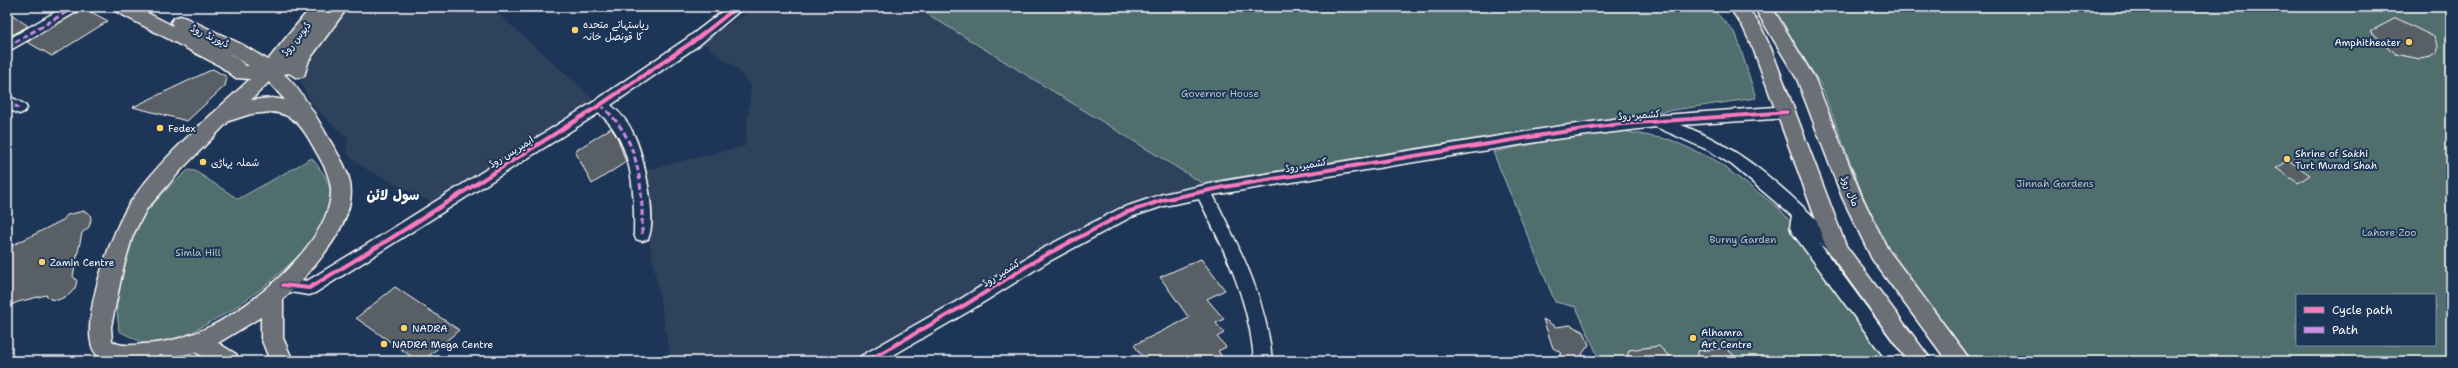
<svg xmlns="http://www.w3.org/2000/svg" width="2458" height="368" viewBox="0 0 2458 368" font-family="'Shantell Sans','Playpen Sans Arabic',sans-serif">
	<rect width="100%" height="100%" fill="#1d3557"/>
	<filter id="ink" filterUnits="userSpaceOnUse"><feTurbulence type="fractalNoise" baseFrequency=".025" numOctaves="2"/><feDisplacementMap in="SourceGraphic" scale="8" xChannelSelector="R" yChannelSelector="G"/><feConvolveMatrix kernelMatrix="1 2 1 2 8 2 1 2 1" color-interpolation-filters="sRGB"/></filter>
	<g filter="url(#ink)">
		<!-- built -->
		<path fill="#2f425b" d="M351,7L494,10L600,105L439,206L369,171L353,160L346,152L348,139L315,108L308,97L300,80L304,65Z
			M758,7H916L1202,183L865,361H671L637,172L745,146L751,86L736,68L700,41Z"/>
		<!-- green -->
		<path fill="#4f6e6d" stroke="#a7b6b6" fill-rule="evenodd" d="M916,7H1711L1736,34L1756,98L1486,137L1202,183Z
			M1771,7H2451V361H1968L1884,251L1821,85ZM2297,295H2435V345H2297Z
			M1623,131L1671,140L1715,160L1780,209L1805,240L1890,361H1600L1576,307L1555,302L1493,152L1557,139Z
			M312,158L325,176L333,196L320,231L302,253L265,286L232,310L183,337L145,344L119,331L115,289L137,221L167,189L188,170L195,171L238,199Z"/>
		<!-- building -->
		<path fill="#595f65" stroke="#fff" d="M84,8L108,21L52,56L27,42Z
			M7,11L28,26L7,38Z
			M2396,18L2434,37L2438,46L2437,53L2430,57L2420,59L2395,54L2371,31Z
			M213,69L227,77L225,86L187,121L133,107Z
			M611,128L618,139L626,162L592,184L575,151Z
			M2288,160L2310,175L2298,183L2276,168Z
			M84,211L90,214L91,220L89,227L82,233L73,276L77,281L75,288L69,295L58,300L50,299L46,295L18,302L7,307V248L63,220L67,215Z
			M1201,259L1225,290L1207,299L1224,319L1216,323L1224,333L1217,337L1226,347L1218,351L1225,361H1145L1134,345L1189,318L1160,277Z
			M395,287L459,330L423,361H418L356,318Z
			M1543,319L1556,327L1570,325L1584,332L1589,345L1582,354L1585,361H1556L1562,353L1553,348Z
			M1659,346L1674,361H1626L1629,350Z
			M1726,348L1740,361H1698V351Z"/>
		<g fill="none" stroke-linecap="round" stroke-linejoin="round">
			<defs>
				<path id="minor" d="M64,7H82L80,10L7,52V40Z
					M728,7H744L699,45L611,105C620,113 627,120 632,131C643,151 658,218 648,239L642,241L636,239L634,234C635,193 633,141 599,113L315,293L309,295L277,290L274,285L277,280L283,278L307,281L379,237L595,101L689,37Z
					M7,95L24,104L27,108L24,112L19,114L7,108Z
					M1787,106L1792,108L1795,112L1792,116L1787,118L1681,125C1747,149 1794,198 1843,245L1845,250L1843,255C1832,258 1827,250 1819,243L1906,361H1887L1792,232L1790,227L1792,216L1732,165L1710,151L1656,127L1555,139L1213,195C1240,249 1267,300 1272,361H1254C1250,301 1225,251 1199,199L1164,206L1131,217L1046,263L971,310L883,361H858L861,356L959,300L1034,253L1119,209L1163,194L1224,181L1555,127L1621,118Z"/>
				<path id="major" d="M112,7H136L173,26L171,22L174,18L180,16L186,18L241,44L268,60L311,7H348L309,60L304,76L297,78L289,73L284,74C301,90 315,114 326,134C335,150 347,166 350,183C358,223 309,274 283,299V338L293,361H270L261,338V317L218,343L236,354L239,361H210L195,352C176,358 110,368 96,354C75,329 114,224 132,200C164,154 210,117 250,79L236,78L220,66L115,11ZM180,29L228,53L249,66H246L234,56ZM269,82L285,100L272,98L251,100ZM272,112C294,114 303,128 313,146C321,161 332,176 331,194C327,245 253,305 211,326C190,336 167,343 144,344C134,345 120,347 112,341L111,327L123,269L133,235L146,210L182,169L229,121L251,114Z
					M1729,7H1747L1760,25L1772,51L1846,246L1932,361H1908L1827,250L1754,51L1743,27Z
					M1754,7H1772L1815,79L1862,197L1887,248L1971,361H1947L1872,259L1842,197L1797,79Z"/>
			</defs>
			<!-- minor casing -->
			<use href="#minor" stroke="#fff" stroke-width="3"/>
			<!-- major casing -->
			<use href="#major" stroke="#fff" stroke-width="3"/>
			<!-- minor -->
			<use href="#minor" fill="#1d3557" fill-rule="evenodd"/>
			<!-- major -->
			<use href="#major" fill="#6b6f75" fill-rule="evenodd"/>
			<!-- quiet -->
			<path stroke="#ce8fe9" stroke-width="3" stroke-dasharray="6 3" stroke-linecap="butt" d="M7,47L75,7
				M7,101L19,108
				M600,105C640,137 643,186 642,234"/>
			<defs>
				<path id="cycleway" d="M283,285L309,288L385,242L600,105L694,41L737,7
					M867,361L965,305L1040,258L1125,213L1163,200L1224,187L1555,133L1621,124L1787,112"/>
			</defs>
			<!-- cycleway casing -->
			<use href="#cycleway" stroke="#1d3557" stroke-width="6"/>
			<!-- cycleway -->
			<use href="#cycleway" stroke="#fd7abc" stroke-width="4"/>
		</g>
	</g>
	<!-- markers -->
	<g fill="#ffd166" stroke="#1d3557" stroke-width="1.5">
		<circle cx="575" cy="30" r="4"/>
		<circle cx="2409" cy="42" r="4"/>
		<circle cx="160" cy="128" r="4"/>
		<circle cx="2287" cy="159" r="4"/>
		<circle cx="203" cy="162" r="4"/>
		<circle cx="42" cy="262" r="4"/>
		<circle cx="404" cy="328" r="4"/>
		<circle cx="1693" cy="338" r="4"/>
		<circle cx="384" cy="344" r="4"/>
	</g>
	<g text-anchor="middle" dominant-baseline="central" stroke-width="4" stroke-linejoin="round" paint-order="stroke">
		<!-- poi labels -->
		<g font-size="10" fill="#fff" stroke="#1d3557" text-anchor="start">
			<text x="583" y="24">ریاستہائے متحدہ<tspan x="583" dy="12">کا قونصل خانہ</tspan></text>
			<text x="2401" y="42" text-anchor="end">Amphitheater</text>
			<text x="168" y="128">Fedex</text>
			<text x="2295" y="153">Shrine of Sakhi<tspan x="2295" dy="12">Turt Murad Shah</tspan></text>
			<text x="211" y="162">شملہ پہاڑی</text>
			<text x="50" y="262">Zamin Centre</text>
			<text x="412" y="328">NADRA</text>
			<text x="1701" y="332">Alhamra<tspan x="1701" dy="12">Art Centre</tspan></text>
			<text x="392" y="344">NADRA Mega Centre</text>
		</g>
		<!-- street labels -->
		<g font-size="10" fill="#fff" stroke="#1d3557">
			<text transform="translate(210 36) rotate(25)">ڈیورنڈ روڈ</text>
			<text transform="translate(296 39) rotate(-52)">ڈیوس روڈ</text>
			<text transform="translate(1639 115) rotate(-4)">کشمیر روڈ</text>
			<text transform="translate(511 152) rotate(-32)">ایمپریس روڈ</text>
			<text transform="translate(1306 165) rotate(-10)">کشمیر روڈ</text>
			<text transform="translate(1850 191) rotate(67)">مال روڈ</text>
			<text transform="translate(1001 273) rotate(-32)">کشمیر روڈ</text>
		</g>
		<!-- park labels -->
		<g font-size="10" fill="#b9c5c5" stroke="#1d3557">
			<text x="1220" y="93">Governor House</text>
			<text x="2055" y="183">Jinnah Gardens</text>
			<text x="2389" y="232">Lahore Zoo</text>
			<text x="1743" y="239">Burny Garden</text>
			<text x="198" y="252">Simla Hill</text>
		</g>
		<!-- district labels -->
		<g font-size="14" font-weight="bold" fill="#fff" stroke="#1d3557">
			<text x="393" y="195">سول لائن</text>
		</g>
	</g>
	<!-- margin -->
	<rect width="2458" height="368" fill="none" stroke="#1d3557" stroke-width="24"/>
	<rect x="12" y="12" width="2434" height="344" fill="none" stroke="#fff" stroke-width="1.5" filter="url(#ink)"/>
	<!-- legend -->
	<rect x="2296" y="294" width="140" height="52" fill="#1d3557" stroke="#77869a"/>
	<rect x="2304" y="307" width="20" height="6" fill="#fd7abc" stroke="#77869a"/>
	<text x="2332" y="314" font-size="12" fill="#ffffff">Cycle path</text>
	<rect x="2304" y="327" width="20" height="6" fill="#ce8fe9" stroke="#77869a"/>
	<text x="2332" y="334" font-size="12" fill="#ffffff">Path</text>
</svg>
